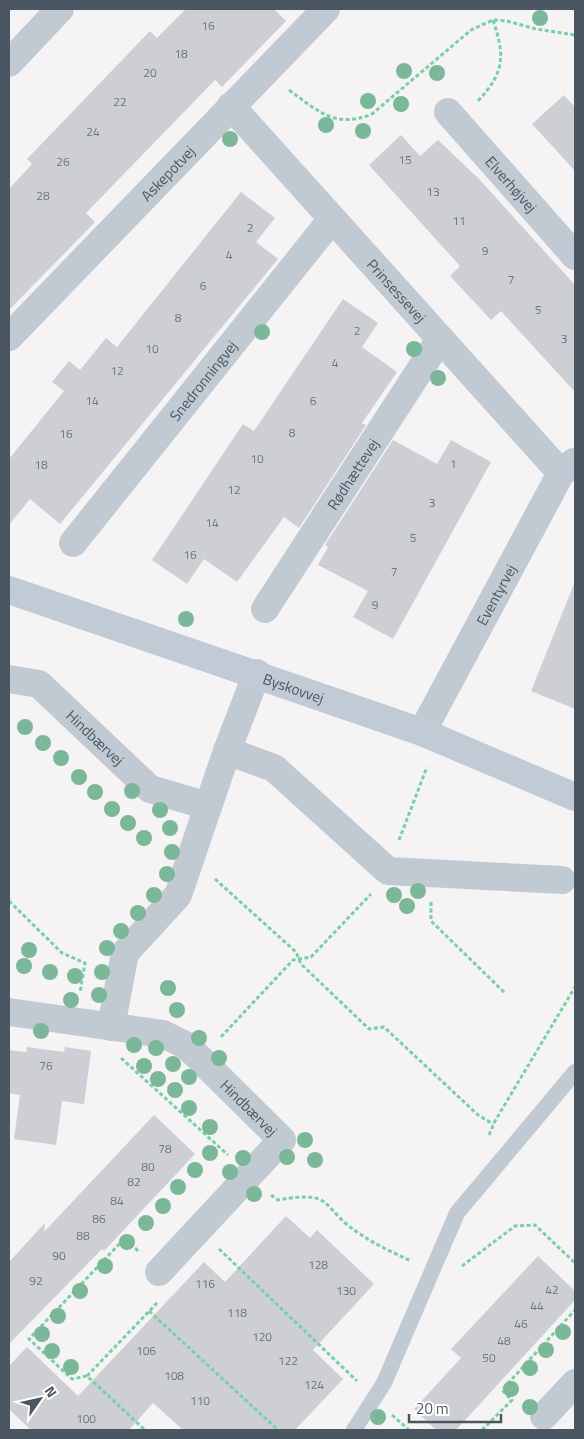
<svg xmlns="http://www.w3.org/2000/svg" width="584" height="1439" viewBox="0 0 584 1439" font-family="'Titillium Web',sans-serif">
	<rect width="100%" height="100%" fill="#f5f3f3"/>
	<!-- building -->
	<path fill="#cdcfd5" d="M186,9H274L286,21L222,87L215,80L86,213L95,222L9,310V189L32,164L27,159L150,31L157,38Z
		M564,95L575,107V171L532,124Z
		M401,135L420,156L438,140L479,179L575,285V392L501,311L491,320L450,276L460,266L369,165Z
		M241,192L275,218L256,242L278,259L60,524L30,499L9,525V459L64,391L52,382L69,361L80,370L106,338L117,347Z
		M343,299L378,323L362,347L397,372L362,423L366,425L299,528L284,517L237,582L204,559L187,584L152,560L243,424L254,431Z
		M393,440L437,464L451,440L491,462L393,639L353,617L368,591L318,565L328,547L325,545Z
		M574,584H575V709L531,691Z
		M27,1047L64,1052L65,1047L91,1051L84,1104L62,1101L56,1145L14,1139L20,1095L9,1093V1050L26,1052Z
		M154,1115L195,1154L104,1251L102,1249L9,1344V1262L45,1223L44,1232Z
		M286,1216L310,1238L317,1230L374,1284L313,1350L343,1379L295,1430H183L153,1403L129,1430H31L9,1409V1366L27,1347L78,1396L204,1262L225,1282Z
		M538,1256L575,1291V1300L456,1430H436L414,1409L461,1358L451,1349Z"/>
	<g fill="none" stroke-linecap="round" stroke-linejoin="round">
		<!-- path -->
		<path stroke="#7ad0a6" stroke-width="3" stroke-dasharray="4 2.5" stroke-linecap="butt" d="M289,90C318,111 335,129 372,114L471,30L493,20L507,21L536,29L575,35
			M478,101C505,72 505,56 493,20
			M399,840L427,767
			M215,879L296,952L301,964L369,1029L384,1027L478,1115L493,1124
			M9,901L62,953L85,963L80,993
			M431,902V921L506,994
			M221,1037L293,960L311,957L371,894
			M121,1058L228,1155
			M489,1135L495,1121L575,987
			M271,1195L278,1200C337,1189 320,1209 360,1234C376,1245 394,1253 411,1261
			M219,1249L357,1381
			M138,1251L125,1238L29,1339L72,1379L87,1376L145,1430
			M462,1266L515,1226L535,1225L575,1263
			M149,1311L278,1430
			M87,1376L158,1302
			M392,1415L409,1430
			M482,1430L512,1400L502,1390L575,1310"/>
		<!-- service -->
		<path stroke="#c1cad2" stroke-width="16" d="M354,1430L384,1383L457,1213L575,1072"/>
		<!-- minor -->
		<g stroke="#c1cad2" stroke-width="28">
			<path id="s1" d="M231,106L561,473"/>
			<path id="s2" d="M448,112L575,256"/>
			<path id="s3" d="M9,337L326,9"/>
			<path id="s4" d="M73,543L332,219"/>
			<path id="s5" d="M265,609L440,339"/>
			<path id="s6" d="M9,679L39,684L150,789L208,806"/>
			<path id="s7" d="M422,732L561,473L574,462"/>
			<path d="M227,751L274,768L388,871L562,880"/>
			<path id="s8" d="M9,1012L163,1034L187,1046L282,1140L159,1272"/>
			<path d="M111,1027L125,953L178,895L227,751L257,673"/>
			<path d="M544,1416L575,1383"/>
		</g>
		<!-- tertiary -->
		<path stroke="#c1cad2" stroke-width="28" d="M9,63L60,9"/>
		<!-- secondary -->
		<path stroke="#c1cbd6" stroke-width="28" id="s9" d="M9,590L422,732L575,797"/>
	</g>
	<!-- trees -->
	<g fill="#7bb799">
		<circle cx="540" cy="18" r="8"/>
		<circle cx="404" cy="71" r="8"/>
		<circle cx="437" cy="73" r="8"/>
		<circle cx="368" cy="101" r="8"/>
		<circle cx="401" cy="104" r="8"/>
		<circle cx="326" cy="125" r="8"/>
		<circle cx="363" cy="131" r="8"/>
		<circle cx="230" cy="139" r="8"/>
		<circle cx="262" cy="332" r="8"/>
		<circle cx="414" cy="349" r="8"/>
		<circle cx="438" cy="378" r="8"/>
		<circle cx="186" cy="619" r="8"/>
		<circle cx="25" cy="727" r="8"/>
		<circle cx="43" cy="743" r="8"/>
		<circle cx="61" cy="758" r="8"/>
		<circle cx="79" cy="777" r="8"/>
		<circle cx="132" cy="791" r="8"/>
		<circle cx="95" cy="792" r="8"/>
		<circle cx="112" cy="809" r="8"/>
		<circle cx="160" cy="810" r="8"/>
		<circle cx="128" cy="823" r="8"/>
		<circle cx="170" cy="828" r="8"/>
		<circle cx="144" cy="838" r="8"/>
		<circle cx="172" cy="852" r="8"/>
		<circle cx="167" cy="874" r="8"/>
		<circle cx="418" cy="891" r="8"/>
		<circle cx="154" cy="895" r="8"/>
		<circle cx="394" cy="895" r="8"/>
		<circle cx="407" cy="906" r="8"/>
		<circle cx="138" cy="913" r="8"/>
		<circle cx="121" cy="931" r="8"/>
		<circle cx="107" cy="948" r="8"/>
		<circle cx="29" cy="950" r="8"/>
		<circle cx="24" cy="966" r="8"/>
		<circle cx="50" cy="972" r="8"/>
		<circle cx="102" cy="972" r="8"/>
		<circle cx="75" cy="976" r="8"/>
		<circle cx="168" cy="988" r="8"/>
		<circle cx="99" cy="995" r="8"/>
		<circle cx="71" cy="1000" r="8"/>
		<circle cx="177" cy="1010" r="8"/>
		<circle cx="41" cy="1031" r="8"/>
		<circle cx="199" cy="1038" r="8"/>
		<circle cx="134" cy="1045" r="8"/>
		<circle cx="156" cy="1048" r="8"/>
		<circle cx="219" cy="1058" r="8"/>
		<circle cx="173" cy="1064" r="8"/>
		<circle cx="144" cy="1066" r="8"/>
		<circle cx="189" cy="1077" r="8"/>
		<circle cx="158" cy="1079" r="8"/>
		<circle cx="175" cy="1090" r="8"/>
		<circle cx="189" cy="1108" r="8"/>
		<circle cx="210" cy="1127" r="8"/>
		<circle cx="305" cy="1140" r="8"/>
		<circle cx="210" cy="1153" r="8"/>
		<circle cx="287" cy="1157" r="8"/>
		<circle cx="243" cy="1158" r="8"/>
		<circle cx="315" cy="1160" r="8"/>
		<circle cx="195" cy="1170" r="8"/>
		<circle cx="230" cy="1172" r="8"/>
		<circle cx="178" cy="1187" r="8"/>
		<circle cx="254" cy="1194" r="8"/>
		<circle cx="163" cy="1206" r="8"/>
		<circle cx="146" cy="1223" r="8"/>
		<circle cx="127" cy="1242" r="8"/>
		<circle cx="105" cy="1266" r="8"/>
		<circle cx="80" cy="1291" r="8"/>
		<circle cx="58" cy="1316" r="8"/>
		<circle cx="563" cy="1332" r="8"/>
		<circle cx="42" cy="1334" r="8"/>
		<circle cx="546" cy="1350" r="8"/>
		<circle cx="52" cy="1351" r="8"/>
		<circle cx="71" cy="1367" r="8"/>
		<circle cx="530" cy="1368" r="8"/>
		<circle cx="511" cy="1389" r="8"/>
		<circle cx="530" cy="1407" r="8"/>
		<circle cx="378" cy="1417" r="8"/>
	</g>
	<g text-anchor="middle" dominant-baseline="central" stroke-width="4" stroke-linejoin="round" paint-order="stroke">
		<!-- number labels -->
		<g font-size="12" fill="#6b747e">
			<text x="208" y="25">16</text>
			<text x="181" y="53">18</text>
			<text x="150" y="72">20</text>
			<text x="120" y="101">22</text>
			<text x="93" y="131">24</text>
			<text x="405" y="159">15</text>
			<text x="63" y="161">26</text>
			<text x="433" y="191">13</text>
			<text x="43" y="195">28</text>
			<text x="459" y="220">11</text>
			<text x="250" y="227">2</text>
			<text x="485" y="250">9</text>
			<text x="229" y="254">4</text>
			<text x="511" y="279">7</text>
			<text x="203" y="285">6</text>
			<text x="538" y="309">5</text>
			<text x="178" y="317">8</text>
			<text x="357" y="330">2</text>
			<text x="564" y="338">3</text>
			<text x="152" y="348">10</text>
			<text x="335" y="362">4</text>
			<text x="117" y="370">12</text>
			<text x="92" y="400">14</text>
			<text x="313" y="400">6</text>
			<text x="292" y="432">8</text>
			<text x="66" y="433">16</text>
			<text x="257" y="458">10</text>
			<text x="453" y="463">1</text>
			<text x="41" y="464">18</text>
			<text x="234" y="489">12</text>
			<text x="432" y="502">3</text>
			<text x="212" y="522">14</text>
			<text x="413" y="537">5</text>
			<text x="190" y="554">16</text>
			<text x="394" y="571">7</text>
			<text x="375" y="604">9</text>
			<text x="46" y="1065">76</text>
			<text x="165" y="1148">78</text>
			<text x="148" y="1166">80</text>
			<text x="134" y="1181">82</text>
			<text x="117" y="1200">84</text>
			<text x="99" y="1218">86</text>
			<text x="83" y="1235">88</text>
			<text x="59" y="1255">90</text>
			<text x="318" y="1264">128</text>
			<text x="36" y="1280">92</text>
			<text x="205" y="1283">116</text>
			<text x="552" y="1289">42</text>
			<text x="346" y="1290">130</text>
			<text x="537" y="1305">44</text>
			<text x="237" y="1312">118</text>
			<text x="521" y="1323">46</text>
			<text x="262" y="1336">120</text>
			<text x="504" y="1340">48</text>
			<text x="146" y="1350">106</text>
			<text x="489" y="1357">50</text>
			<text x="288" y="1360">122</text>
			<text x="174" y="1375">108</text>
			<text x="314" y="1384">124</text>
			<text x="200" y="1400">110</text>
			<text x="86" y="1418">100</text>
		</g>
		<!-- street labels -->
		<g font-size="15" fill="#4a5661" stroke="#fff">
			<text stroke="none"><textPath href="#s3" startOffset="228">Askepotvej</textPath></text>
			<text stroke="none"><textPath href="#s2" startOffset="96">Elverhøjvej</textPath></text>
			<text stroke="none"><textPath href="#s1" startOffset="248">Prinsessevej</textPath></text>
			<text stroke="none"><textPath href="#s4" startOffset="208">Snedronningvej</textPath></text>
			<text stroke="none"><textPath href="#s5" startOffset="161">Rødhættevej</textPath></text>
			<text stroke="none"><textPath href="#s7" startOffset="156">Eventyrvej</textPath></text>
			<text stroke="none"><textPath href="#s9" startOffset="301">Byskovvej</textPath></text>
			<text stroke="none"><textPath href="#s6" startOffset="108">Hindbærvej</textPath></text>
			<text stroke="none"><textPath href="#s8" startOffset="270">Hindbærvej</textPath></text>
		</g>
	</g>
	<!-- border -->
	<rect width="584" height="1439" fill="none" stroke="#4a5661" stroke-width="20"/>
	<!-- north arrow -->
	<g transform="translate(40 1399) rotate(56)" stroke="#ffffff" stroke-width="4" paint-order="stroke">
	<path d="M0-4L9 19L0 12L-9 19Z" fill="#4a5661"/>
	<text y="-8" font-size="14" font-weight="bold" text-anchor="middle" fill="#4a5661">N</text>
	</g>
	<!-- scale -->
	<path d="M409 1414v8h92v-8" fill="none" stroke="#4a5661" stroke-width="2.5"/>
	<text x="416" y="1414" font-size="15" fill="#4a5661" stroke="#ffffff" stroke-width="4" paint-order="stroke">20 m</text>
</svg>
